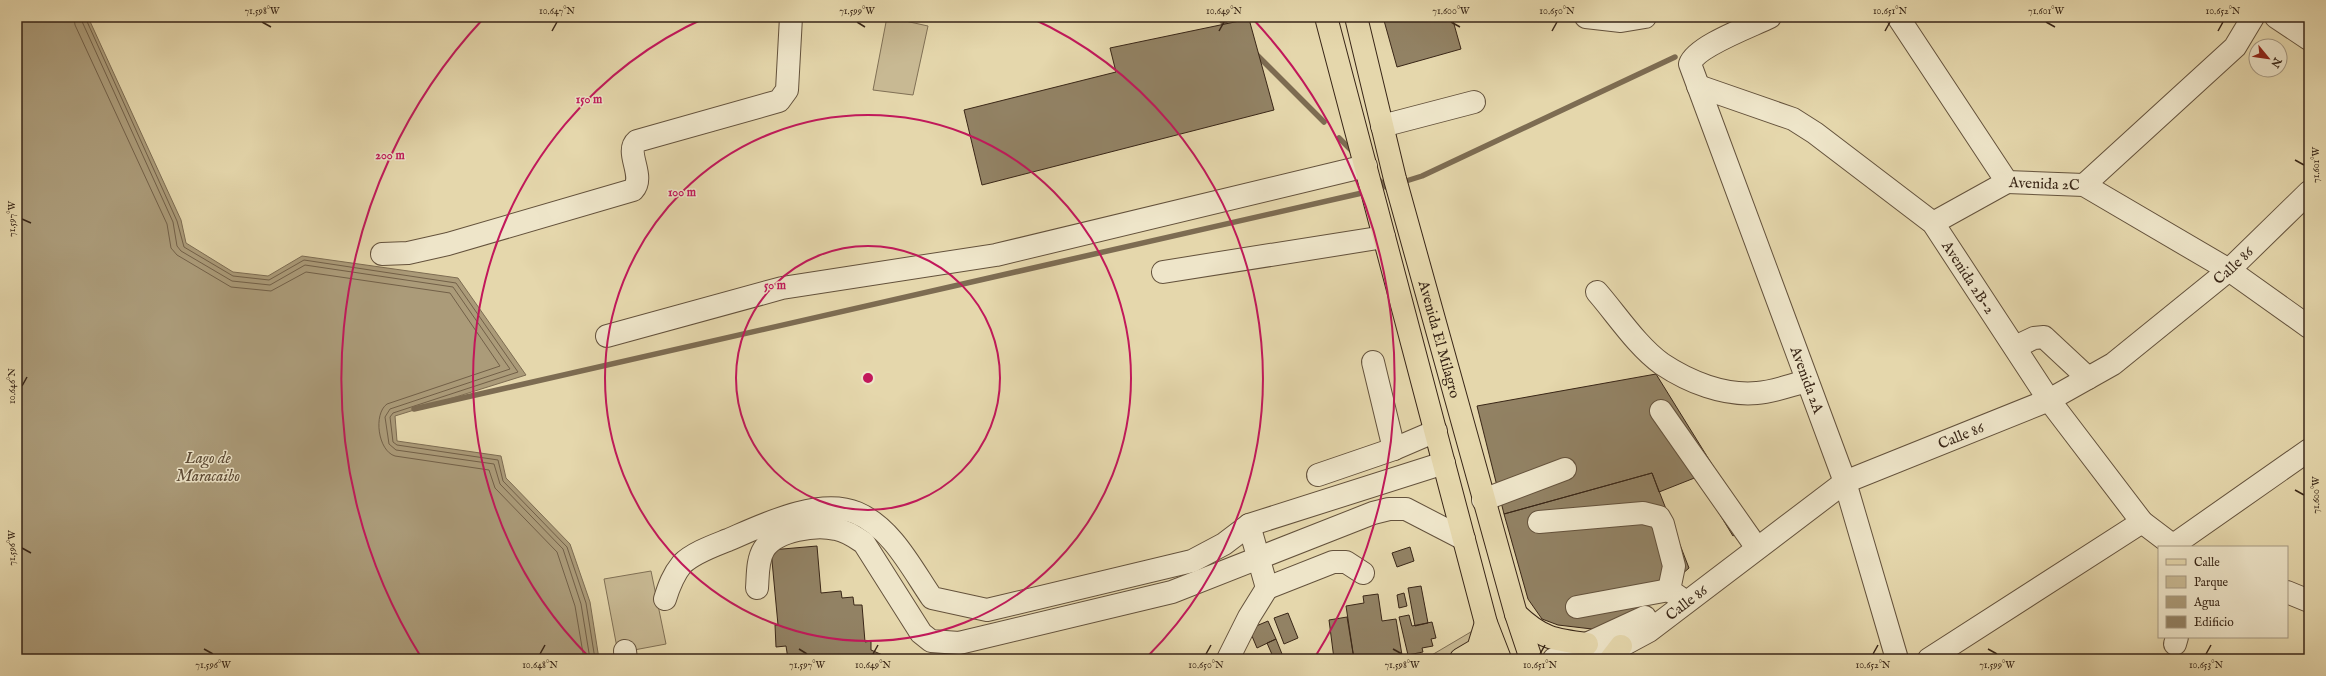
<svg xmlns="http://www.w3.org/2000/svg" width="2326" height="676" viewBox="0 0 2326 676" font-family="'IM FELL English',serif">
	<rect width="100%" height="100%" fill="#e5d7ac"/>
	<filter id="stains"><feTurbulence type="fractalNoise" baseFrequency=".005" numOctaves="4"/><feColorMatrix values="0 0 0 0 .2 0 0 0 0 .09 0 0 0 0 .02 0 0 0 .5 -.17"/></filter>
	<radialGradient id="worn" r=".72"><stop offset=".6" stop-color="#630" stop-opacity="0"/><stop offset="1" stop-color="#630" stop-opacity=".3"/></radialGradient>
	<!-- green -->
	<path fill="#c8b993" stroke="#807055" d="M887,17L928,26L913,95L873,90Z
		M651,571L666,644L618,653L604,579Z
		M1486,623L1498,659H1425Z"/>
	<!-- water -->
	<path fill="#ab9b79" stroke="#7d6c52" d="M17,17H88L181,220L186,243L233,272L268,276L302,256L458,278L526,375L395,416L397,441L501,456L506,478L570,544L590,602L599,659H17Z"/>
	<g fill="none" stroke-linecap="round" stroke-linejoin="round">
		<!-- shore -->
		<path stroke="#726048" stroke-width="1" d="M74,17L75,25L167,224L171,248L177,255L231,287L271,291L306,272L450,293L500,366L387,404C373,414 378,451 395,456L489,470L495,488L557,552L575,606L584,659
			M80,17L173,222L177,246L181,251L232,281L270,285L305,265L453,287L510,369L390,409L385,417L389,444L396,450L494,464L500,484L563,549L581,604L590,659
			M85,17L177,221L184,247L233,276L269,280L304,260L456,283L518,372L393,413L390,417L393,442L397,445L498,460L503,481L567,547L586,603L595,659"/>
		<!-- stream -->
		<path stroke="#7d6c52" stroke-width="5.5" d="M1218,17L1230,29
			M1255,53L1324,122
			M1339,138L1354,153
			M1376,177L1386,187
			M1406,181L1422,176L1675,57
			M414,409L1362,193"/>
	</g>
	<!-- building -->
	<path fill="#928264" stroke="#392617" d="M1383,17H1452L1461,49L1397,67Z
		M1249,19L1274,110L982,185L964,110L1116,72L1110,48Z
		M1656,374L1749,524L1733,536L1697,477L1659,492L1652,473L1504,514L1477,406Z
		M1652,473L1689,568L1639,612L1592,629L1558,625L1542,619L1528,599L1504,514Z
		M817,546L821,593L841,591L842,598L853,597L854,605H862L865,642L871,641V650L892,659H788L786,646L776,647L775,625H778L771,550Z
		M1410,547L1414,561L1397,567L1392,553Z
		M1421,586L1428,623L1415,626L1408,588Z
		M1404,593L1407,606L1399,608L1397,595Z
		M1378,594L1382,621L1396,619L1402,655L1379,659H1354L1346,606L1364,603L1363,596Z
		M1288,613L1298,638L1284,644L1274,618Z
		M1409,615L1412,626L1432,622L1436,638L1431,639L1433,646L1422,648L1423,652L1408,655L1399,617Z
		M1347,617L1354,659H1334L1329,620Z
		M1268,621L1276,639L1257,648L1249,629Z
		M1276,639L1284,659H1274L1267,643Z
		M1265,655L1267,659H1257Z"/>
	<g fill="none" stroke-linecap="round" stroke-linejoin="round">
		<defs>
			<g id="minor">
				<path d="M1586,17L1621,21L1645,17"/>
				<path id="s1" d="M1770,17C1752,26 1696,46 1690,64L1845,482L1897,659"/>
				<path id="s2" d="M1898,17L2007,182L2084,185L2229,270L2309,327"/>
				<path d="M2276,17L2309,39"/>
				<path id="s3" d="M1698,86L1793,119L1815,133L1933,223L2049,400L2142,522L2175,547"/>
				<path d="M1382,126L1474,102"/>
				<path d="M2084,185L2235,47L2253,17"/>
				<path d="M1933,223L2007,182"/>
				<path d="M382,254L408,253L448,244L633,190C646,176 624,152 637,141L779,101L787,90L791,17"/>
				<path d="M1163,272L1384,237"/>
				<path d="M1597,292C1617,315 1637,346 1662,364C1689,382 1724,396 1757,393C1773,392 1791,385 1807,381"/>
				<path d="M607,336L782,288L996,255L1366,166"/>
				<path d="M2015,347L2034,338L2044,337L2088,378"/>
				<path d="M1373,362L1394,449"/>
				<path d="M1661,411L1757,548"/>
				<path d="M1318,475L1394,449L1436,431"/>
				<path d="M1483,500L1565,469"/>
				<path d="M1539,522L1643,513L1659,517L1663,524L1674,566L1669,590L1679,597"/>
				<path d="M2172,546L2309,450"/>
				<path d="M757,588C758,576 757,560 764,549C776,530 816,524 836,529C847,531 855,537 864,543L921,633L931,641L959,643L1172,592L1373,513L1389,509H1406L1464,539"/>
				<path d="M1267,588L1333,562H1346L1363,573"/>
				<path d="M2287,592L2309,601"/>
				<path d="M665,599C669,586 673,575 682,564C693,553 713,546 728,540C763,525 819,497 857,513C892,528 912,569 932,598L987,610L1192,561L1224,544L1249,525L1444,463"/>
				<path d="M1577,607L1669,590"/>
				<path d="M2175,644L2177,637"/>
				<path d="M625,651L626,659"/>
				<path d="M1228,659L1249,617L1267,588L1249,525"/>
				<path d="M1554,659L1645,617"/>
				<path id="s4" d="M1597,659L1649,631L1845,482L2049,400L2113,364L2229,270L2309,192"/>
				<path d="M1929,659L2142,522"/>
			</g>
			<g id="major">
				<path d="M1326,17L1486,623L1500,659"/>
				<path id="s5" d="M1356,17L1395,179L1516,614L1531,659"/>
				<path d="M1516,614C1541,638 1554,640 1587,644"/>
				<path d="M1461,659L1478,649L1486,623"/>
				<path d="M1611,659L1621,646"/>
			</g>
		</defs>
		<!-- minor casing -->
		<use href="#minor" stroke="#64523c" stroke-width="24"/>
		<!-- major casing -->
		<use href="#major" stroke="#392617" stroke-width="24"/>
		<!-- minor -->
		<use href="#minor" stroke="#eee5c9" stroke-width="22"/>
		<!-- major -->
		<use href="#major" stroke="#e5d7ac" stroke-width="22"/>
	</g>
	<!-- ticks -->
	<path fill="none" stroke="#392617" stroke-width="1.5" d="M262,22L271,27M857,22L865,27M1451,22L1460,27M2046,22L2055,27M552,31L557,22M1219,31L1224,22M1552,31L1557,22M1885,31L1890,22M2218,31L2223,22M2295,160L2304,165M22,219L31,223M22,386L27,377M2295,490L2304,495M22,548L31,553M204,649L213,654M799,649L807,654M1393,649L1402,654M1988,649L1997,654M540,654L545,645M873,654L878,645M1206,654L1211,645M1540,654L1545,645M1873,654L1878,645M2206,654L2211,645"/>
	<!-- distance rings -->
	<g fill="none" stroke="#c2185b" stroke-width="2">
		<circle cx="868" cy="378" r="132"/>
		<circle cx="868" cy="378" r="263"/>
		<path d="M589 657A395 395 0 0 1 707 17M1029 17A395 395 0 0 1 1147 657"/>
		<path d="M421 657A527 527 0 0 1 483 19M1253 19A527 527 0 0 1 1315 657"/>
	</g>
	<g text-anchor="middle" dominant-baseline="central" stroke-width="3" stroke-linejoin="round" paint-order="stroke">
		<!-- street labels -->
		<g font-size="15" fill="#392617" stroke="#eee5c9">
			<text stroke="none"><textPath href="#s2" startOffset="235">Avenida 2C</textPath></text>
			<text stroke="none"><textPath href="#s4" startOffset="754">Calle 86</textPath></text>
			<text stroke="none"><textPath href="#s3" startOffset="340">Avenida 2B-2</textPath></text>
			<text stroke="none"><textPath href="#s5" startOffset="333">Avenida El Milagro</textPath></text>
			<text stroke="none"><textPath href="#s1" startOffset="431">Avenida 2A</textPath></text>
			<text stroke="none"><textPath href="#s4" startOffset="430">Calle 86</textPath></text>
			<text stroke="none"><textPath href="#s4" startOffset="106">Calle 86</textPath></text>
		</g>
		<!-- water labels -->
		<g font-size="16" font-style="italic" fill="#5b4934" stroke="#eee5c9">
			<text x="208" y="459">Lago de<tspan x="208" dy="18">Maracaibo</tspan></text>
		</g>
	</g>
	<circle cx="868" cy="378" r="6" fill="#c2185b" stroke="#eee5c9" stroke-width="2"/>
	<g font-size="12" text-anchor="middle" font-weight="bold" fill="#c2185b" stroke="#eee5c9" stroke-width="3" stroke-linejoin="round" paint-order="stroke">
		<text x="589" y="103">150 m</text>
		<text x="390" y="159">200 m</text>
		<text x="682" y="196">100 m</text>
		<text x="775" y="289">50 m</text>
	</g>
	<!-- margin -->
	<rect width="2326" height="676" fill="none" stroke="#e5d7ac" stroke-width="44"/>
	<!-- legend -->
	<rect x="2158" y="546" width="130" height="92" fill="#eee5c9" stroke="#a69982"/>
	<rect x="2166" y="559" width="20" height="6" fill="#e5d7ac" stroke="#a69982"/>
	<text x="2194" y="566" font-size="12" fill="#392617">Calle</text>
	<rect x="2166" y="576" width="20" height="12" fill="#c8b993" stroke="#a69982"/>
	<text x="2194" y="586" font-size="12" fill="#392617">Parque</text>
	<rect x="2166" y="596" width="20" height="12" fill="#ab9b79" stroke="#a69982"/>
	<text x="2194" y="606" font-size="12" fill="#392617">Agua</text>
	<rect x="2166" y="616" width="20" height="12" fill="#928264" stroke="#a69982"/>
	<text x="2194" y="626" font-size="12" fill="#392617">Edificio</text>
	<!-- north arrow -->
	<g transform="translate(2268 58) rotate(119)"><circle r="19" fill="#eee5c9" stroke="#a69982"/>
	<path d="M0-3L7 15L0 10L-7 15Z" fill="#8f2418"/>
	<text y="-6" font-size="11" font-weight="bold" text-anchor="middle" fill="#392617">N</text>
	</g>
	<rect x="22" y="22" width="2282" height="632" fill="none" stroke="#392617" stroke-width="1.5"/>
	<g font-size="10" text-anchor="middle" fill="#392617">
		<text x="262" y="14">71.598°W</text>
		<text x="557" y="14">10.647°N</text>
		<text x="857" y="14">71.599°W</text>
		<text x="1224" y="14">10.649°N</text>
		<text x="1451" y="14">71.600°W</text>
		<text x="1557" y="14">10.650°N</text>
		<text x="1890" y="14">10.651°N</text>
		<text x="2046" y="14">71.601°W</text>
		<text x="2223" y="14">10.652°N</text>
		<text transform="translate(2315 165) rotate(-90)" y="4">71.601°W</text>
		<text transform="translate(11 219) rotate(-90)" y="4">71.597°W</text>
		<text transform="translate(11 386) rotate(-90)" y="4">10.646°N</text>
		<text transform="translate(2315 495) rotate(-90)" y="4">71.600°W</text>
		<text transform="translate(11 548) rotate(-90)" y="4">71.596°W</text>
		<text x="213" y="668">71.596°W</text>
		<text x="540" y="668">10.648°N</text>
		<text x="807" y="668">71.597°W</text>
		<text x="873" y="668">10.649°N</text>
		<text x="1206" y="668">10.650°N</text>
		<text x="1402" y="668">71.598°W</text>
		<text x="1540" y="668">10.651°N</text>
		<text x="1873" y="668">10.652°N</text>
		<text x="1997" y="668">71.599°W</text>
		<text x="2206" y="668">10.653°N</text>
	</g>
	<rect width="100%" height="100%" filter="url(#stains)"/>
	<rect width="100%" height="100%" fill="url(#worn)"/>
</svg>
